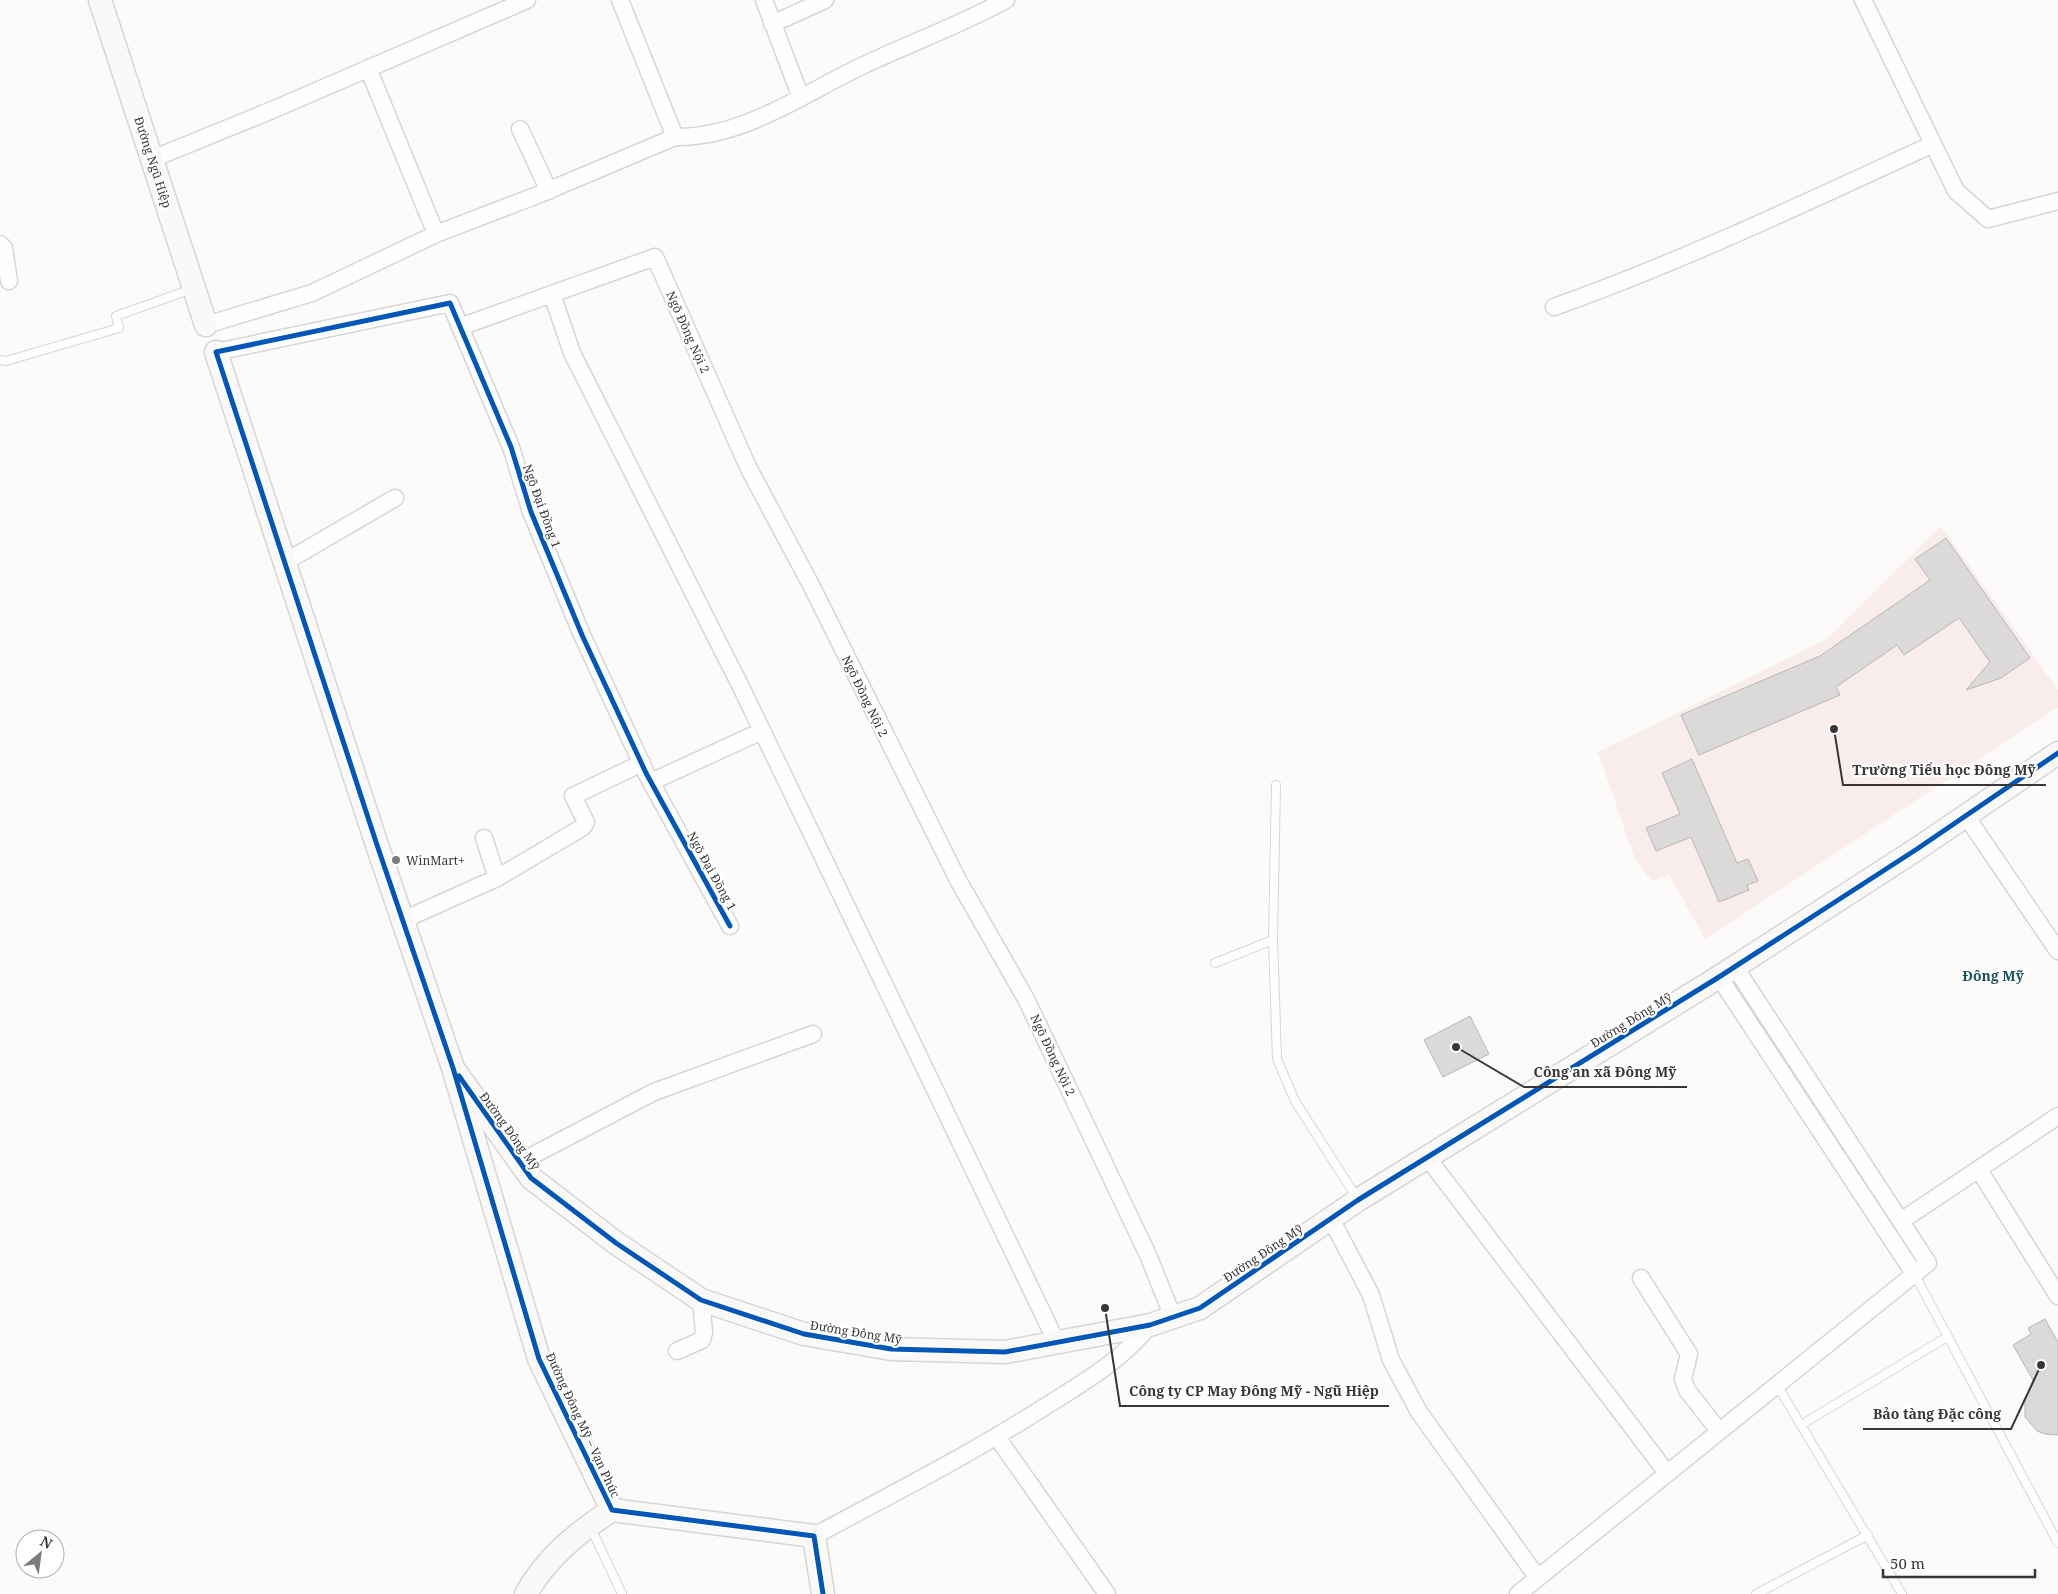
<svg xmlns="http://www.w3.org/2000/svg" width="2058" height="1594" viewBox="0 0 2058 1594" font-family="'Noto Serif',serif">
	<rect width="100%" height="100%" fill="#fdfafa"/>
	<!-- built -->
	<path fill="#f8ecec" d="M1941,526L2058,690V707L1705,939L1669,874L1652,881L1635,859L1598,752L1827,639Z"/>
	<!-- building -->
	<path fill="#dcd9d9" stroke="#b9b6b6" d="M1946,538L2030,658L2001,678L1966,690L1990,662L1959,618L1904,655L1897,645L1836,687L1840,695L1699,755L1681,715L1820,656L1930,580L1915,559Z
		M1692,759L1737,863L1748,859L1758,881L1747,885L1749,890L1719,902L1691,837L1656,851L1646,828L1680,814L1662,773Z
		M1470,1016L1489,1054L1443,1077L1424,1040Z
		M2045,1319L2058,1342V1435L2045,1434L2037,1431L2025,1417V1399L2034,1382L2013,1345L2031,1334L2028,1328Z"/>
	<g fill="none" stroke-linecap="round" stroke-linejoin="round">
		<defs>
			<path id="lane" d="M0,360L6,361L119,328L116,316L192,289
				M1276,785L1273,940L1277,1059L1295,1101L1357,1198
				M1215,963L1273,940
				M1915,1275L2058,1543
				M1777,1385L1902,1594
				M1801,1425L1947,1337
				M591,1528L622,1594
				M1756,1594L1868,1535"/>
			<path id="street" d="M620,0L675,137
				M764,0L801,98
				M1863,0L1956,191L1988,219L2058,201
				M772,24L825,0
				M368,68L436,234
				M520,129L549,191
				M152,159L270,111L527,0
				M0,244L4,248L9,281
				M552,294L572,353L741,687L1057,1343
				M1554,307C1683,261 1807,202 1931,145
				M206,325L312,293L436,234L540,194L675,137C744,138 804,93 864,65C911,43 960,25 1006,0
				M460,327L655,257L748,467L811,585L958,880L1026,999L1148,1255L1173,1317
				M216,352L450,303L511,447L531,512L582,635L646,773L730,926
				M285,562L395,498
				M651,782L762,731
				M1966,816L2058,951
				M497,878L583,827L586,822L573,796L642,763
				M403,920L497,878L484,838
				M1719,977L1915,1275
				M1427,1157L1667,1473
				M520,1162L654,1092L813,1034
				M1979,1170L2058,1296
				M1331,1219L1371,1295L1391,1360L1419,1412L1537,1577
				M1901,1221L2058,1116
				M1641,1278L1689,1354L1683,1379L1687,1390L1719,1431
				M677,1351L702,1340L704,1332L701,1300
				M997,1437L1107,1594
				M814,1536C892,1494 971,1454 1046,1406C1084,1382 1121,1361 1150,1325
				M1518,1594L1928,1263L1735,967"/>
			<path id="secondary" d="M100,0L206,325
				M216,352L376,842L453,1068L539,1359L612,1510L814,1536L823,1594
				M453,1068L531,1178L616,1243L701,1300L804,1334L891,1349L1005,1352L1150,1325L1200,1308L1358,1200L1719,977L1917,849L2058,753
				M526,1594C546,1558 578,1532 612,1510"/>
		</defs>
		<!-- lane casing -->
		<use href="#lane" stroke="#d8d5d5" stroke-width="10"/>
		<!-- street casing -->
		<use href="#street" stroke="#d8d5d5" stroke-width="19"/>
		<!-- secondary casing -->
		<use href="#secondary" stroke="#d8d5d5" stroke-width="25"/>
		<!-- lane -->
		<use href="#lane" stroke="#fffefe" stroke-width="8"/>
		<!-- street -->
		<use href="#street" stroke="#fffefe" stroke-width="16"/>
		<!-- secondary -->
		<use href="#secondary" stroke="#fbf8f8" stroke-width="22"/>
		<defs>
			<path id="cycleway" d="M730,926L646,773L582,635L531,512L511,447L450,303L216,352L376,842L453,1068L539,1359L612,1510L814,1536L823,1594
				M459,1076L531,1178L616,1243L701,1300L804,1334L891,1349L1005,1352L1150,1325L1200,1308L1358,1200L1719,977L1917,849L2058,753"/>
		</defs>
		<!-- cycleway casing -->
		<use href="#cycleway" stroke="#fff" stroke-width="8"/>
		<!-- cycleway -->
		<use href="#cycleway" stroke="#0057b8" stroke-width="5"/>
	</g>
	<!-- markers -->
	<circle fill="#7e7b7b" stroke="#fff" stroke-width="2" cx="396" cy="860" r="5"/>
	<g text-anchor="middle" dominant-baseline="central" stroke-width="4.5" stroke-linejoin="round" paint-order="stroke">
		<!-- street labels -->
		<g font-size="12" fill="#3a3636" stroke="#fff">
			<text transform="translate(153 162) rotate(72)">Đường Ngũ Hiệp</text>
			<text transform="translate(688 332) rotate(66)">Ngõ Đồng Nội 2</text>
			<text transform="translate(542 506) rotate(70)">Ngõ Đại Đồng 1</text>
			<text transform="translate(865 696) rotate(64)">Ngõ Đồng Nội 2</text>
			<text transform="translate(712 871) rotate(61)">Ngõ Đại Đồng 1</text>
			<text transform="translate(1631 1020) rotate(-32)">Đường Đông Mỹ</text>
			<text transform="translate(1053 1055) rotate(65)">Ngõ Đồng Nội 2</text>
			<text transform="translate(510 1131) rotate(54)">Đường Đông Mỹ</text>
			<text transform="translate(1263 1253) rotate(-34)">Đường Đông Mỹ</text>
			<text transform="translate(856 1332) rotate(9)">Đường Đông Mỹ</text>
			<text transform="translate(583 1425) rotate(65)">Đường Đông Mỹ – Vạn Phúc</text>
		</g>
		<!-- poi labels -->
		<g font-size="12" fill="#3a3636" stroke="#fff" text-anchor="start">
			<text x="406" y="860">WinMart+</text>
		</g>
		<!-- neighbourhood labels -->
		<g font-size="14" font-weight="bold" fill="#175357" stroke="#fff">
			<text x="1993" y="975">Đông Mỹ</text>
		</g>
	</g>
	<!-- callouts -->
	<path fill="none" stroke="#3a3636" stroke-width="2" d="M1834 729L1843 785H2046M1456 1047L1524 1087H1687M1105 1308L1120 1406H1389M2041 1365L2011 1429H1863"/>
	<g fill="#3a3636" stroke="#fff" stroke-width="2">
		<circle cx="1834" cy="729" r="5"/>
		<circle cx="1456" cy="1047" r="5"/>
		<circle cx="1105" cy="1308" r="5"/>
		<circle cx="2041" cy="1365" r="5"/>
	</g>
	<g font-size="14" text-anchor="middle" font-weight="bold" fill="#3a3636" stroke="#fff" stroke-width="4.5" stroke-linejoin="round" paint-order="stroke">
		<text x="1944" y="775">Trường Tiểu học Đông Mỹ</text>
		<text x="1605" y="1077">Công an xã Đông Mỹ</text>
		<text x="1254" y="1396">Công ty CP May Đông Mỹ - Ngũ Hiệp</text>
		<text x="1937" y="1419">Bảo tàng Đặc công</text>
	</g>
	<!-- north arrow -->
	<g transform="translate(40 1554) rotate(29)"><circle r="24" fill="#ffffff" stroke="#b0afaf"/>
	<path d="M0-4L9 19L0 12L-9 19Z" fill="#7e7b7b"/>
	<text y="-8" font-size="14" font-weight="bold" text-anchor="middle" fill="#3a3636">N</text>
	</g>
	<!-- scale -->
	<path d="M1883 1569v8h152v-8" fill="none" stroke="#3a3636" stroke-width="2.5"/>
	<text x="1890" y="1569" font-size="15" fill="#3a3636" stroke="#ffffff" stroke-width="4" paint-order="stroke">50 m</text>
</svg>
